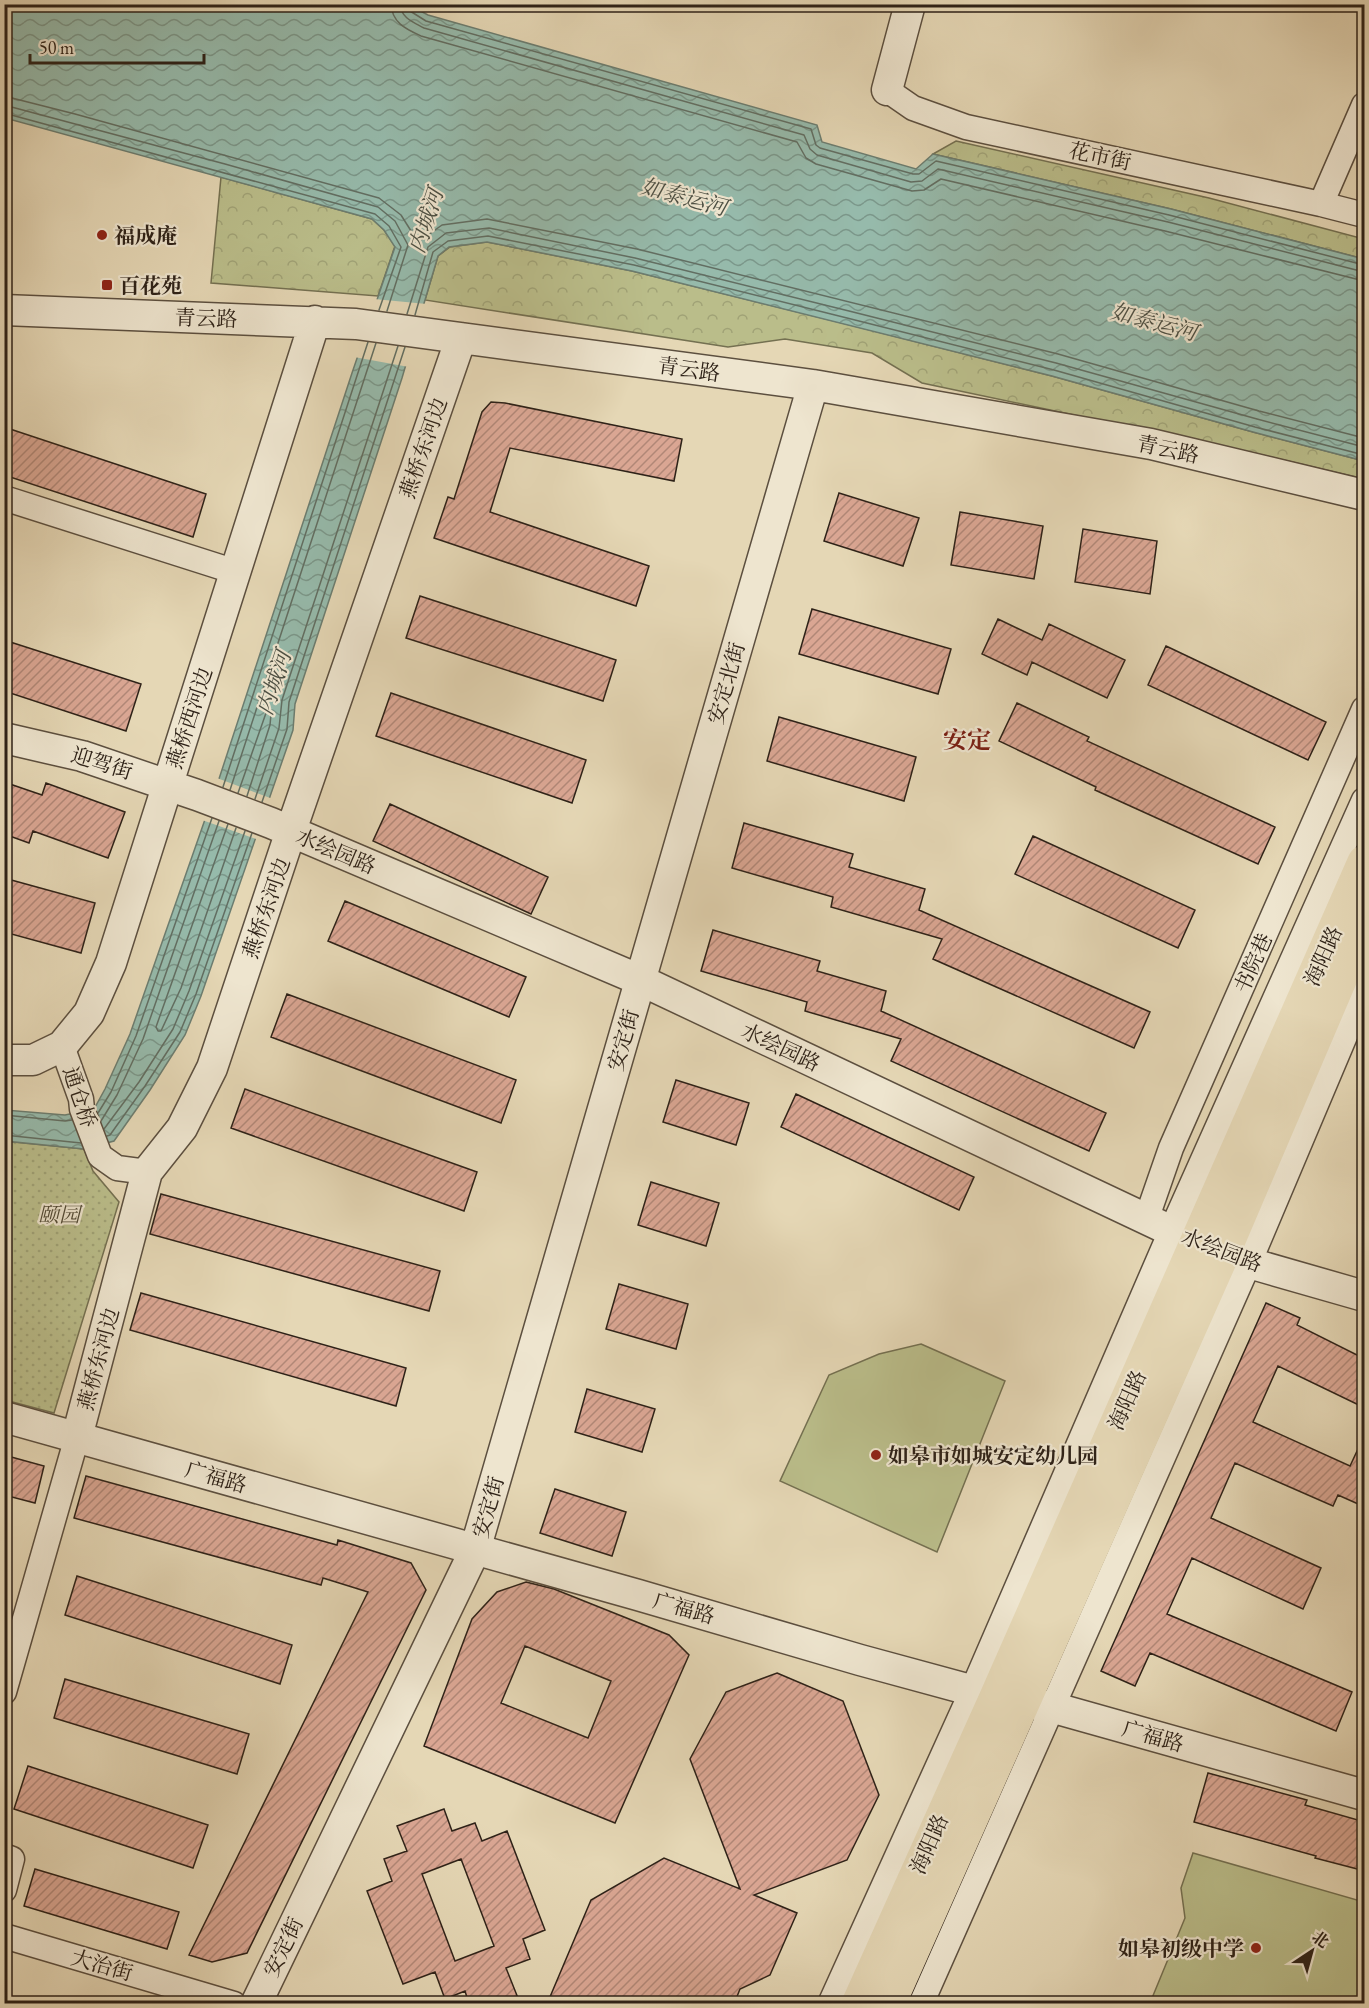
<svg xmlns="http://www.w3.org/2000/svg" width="1369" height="2008" viewBox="0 0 1369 2008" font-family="'EB Garamond','Noto Serif SC',serif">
	<defs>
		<pattern id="green-dots" width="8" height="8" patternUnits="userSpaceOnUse" patternTransform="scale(1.5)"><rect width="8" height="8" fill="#babd8a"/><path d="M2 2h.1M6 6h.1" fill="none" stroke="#a0a276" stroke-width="1.8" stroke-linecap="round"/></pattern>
		<pattern id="forest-crowns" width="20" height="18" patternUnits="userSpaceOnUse" patternTransform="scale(1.5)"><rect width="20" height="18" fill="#babd8a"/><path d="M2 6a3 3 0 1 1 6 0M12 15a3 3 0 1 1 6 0" fill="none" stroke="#a0a276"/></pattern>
		<pattern id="water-waves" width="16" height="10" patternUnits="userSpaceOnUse" patternTransform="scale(1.5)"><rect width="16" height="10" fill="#96baab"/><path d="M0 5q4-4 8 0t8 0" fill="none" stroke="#7b978a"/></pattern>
		<pattern id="building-hatch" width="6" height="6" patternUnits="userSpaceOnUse" patternTransform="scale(1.5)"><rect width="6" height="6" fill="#daa693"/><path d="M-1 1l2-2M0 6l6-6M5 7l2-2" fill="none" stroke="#b18777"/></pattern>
	</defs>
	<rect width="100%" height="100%" fill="#e5d7b5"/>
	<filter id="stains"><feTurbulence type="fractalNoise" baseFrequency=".00333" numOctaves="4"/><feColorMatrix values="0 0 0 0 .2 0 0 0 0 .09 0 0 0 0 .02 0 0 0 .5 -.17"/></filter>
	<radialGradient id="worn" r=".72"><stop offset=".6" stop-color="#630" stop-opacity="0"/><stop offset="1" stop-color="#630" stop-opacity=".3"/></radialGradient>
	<!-- green -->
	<path fill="url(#green-dots)" stroke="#747051" stroke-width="1.5" d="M4,1141L84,1149L93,1171L119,1202L54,1413L5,1400Z"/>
	<!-- forest -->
	<path fill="url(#forest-crowns)" stroke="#747051" stroke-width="1.5" d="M956,141L1209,198L1364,239V259L1171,209L933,154Z
		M221,177L372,219L384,230L395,246L378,296L211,283Z
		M487,242L632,271L846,324L1052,376L1253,432L1364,461V479L1245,451L922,383L872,353L785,339L728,347L425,300L438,256L450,247Z"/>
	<!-- pitch -->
	<path fill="#babd8a" stroke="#747051" stroke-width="1.5" d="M921,1344L1005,1381L937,1552L780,1481L829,1375L879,1354Z
		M1193,1853L1364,1902V1986L1356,2003H1150L1185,1918L1181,1888Z"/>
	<!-- water -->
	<path fill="url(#water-waves)" stroke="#6c7d70" stroke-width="1.5" d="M5,5H409L428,15L817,125L822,142L916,169L933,154L1171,209L1364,259V461L1253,432L1052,376L632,271L487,242L449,247L438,256L402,378L295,704L293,730L201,996L185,1035L150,1090L114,1141L84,1149L5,1141V1110L65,1115L94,1109L105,1089L130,1034L216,788L352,373L395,247L384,230L372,219L5,118Z"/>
	<!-- pier -->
	<path fill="#e5d7b5" d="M374,299L427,304L409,367L354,357Z
		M217,778L273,799L259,840L202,820Z"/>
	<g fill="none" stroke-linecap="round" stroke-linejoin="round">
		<!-- shore -->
		<path stroke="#626e62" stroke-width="1.5" d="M391,4C392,23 406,29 421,36L797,142L806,158L816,164L912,191L924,190L941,179L1165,231L1364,281
			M400,4C401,18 413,22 424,28L804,135L810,149L817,155L911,182L922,181L938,169L1168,222L1364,272
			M408,4L410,11L426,21L811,129L816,145L820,148L913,174H919L936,161L1169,215L1364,265
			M4,96L75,114L379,198L401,215L418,242L442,225L487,219L637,249L1058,354L1259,411L1364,438
			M4,105L225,164L378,207L395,221L408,245L387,311
			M4,113L375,214L389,226L401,247L379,310
			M407,314L428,247L446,233L489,228L635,258L849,311L1056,363L1257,419L1364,447
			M415,315L433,252L448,241L488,236L634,265L847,318L1054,370L1255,427L1364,455
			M223,787L368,342
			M230,790L376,343
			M238,793L266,713L269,711L271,714L270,725L247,796
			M255,799L279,728L282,700L398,346
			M262,802L287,729L289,702L405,347
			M228,824L156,1027L158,1031H161L181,988L236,828
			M98,1113L111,1092L136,1036L212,818
			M4,1115L65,1121L72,1120
			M101,1121L117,1095L143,1039L219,821
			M104,1129L139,1082L173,1029L189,991L245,831
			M4,1135L81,1143
			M107,1136L110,1135L145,1086L180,1032L196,994L252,833"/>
	</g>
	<!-- building -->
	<path fill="url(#building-hatch)" stroke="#2e2218" stroke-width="1.5" fill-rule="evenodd" d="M491,402L505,403L682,439L674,481L510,448L490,512L649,566L636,606L434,538L448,497L454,499L482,412Z
		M4,427L206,494L193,537L4,475Z
		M839,493L919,518L903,566L824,541Z
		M960,512L1043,526L1034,579L951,565Z
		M1083,529L1157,541L1150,594L1075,582Z
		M420,596L616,660L603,701L406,638Z
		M812,609L951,649L938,694L799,654Z
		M998,619L1042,640L1049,624L1125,660L1107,698L1032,662L1027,675L982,654Z
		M4,640L141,684L126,731L4,691Z
		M1166,646L1326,722L1308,760L1148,685Z
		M391,693L586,760L572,803L376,736Z
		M1017,703L1089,737L1087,741L1275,827L1258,864L1095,790L1096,787L999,741Z
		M779,717L916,757L904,801L767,761Z
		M4,782L42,795L46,783L125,812L108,858L33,831L29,843L4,834Z
		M390,804L548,877L531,914L373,841Z
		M744,823L853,854L849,867L925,889L919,910L1150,1012L1134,1048L933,959L942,939L831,907L833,897L732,868Z
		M1033,836L1195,910L1178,948L1015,874Z
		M4,878L95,903L81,953L4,932Z
		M345,901L526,977L509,1017L328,941Z
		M713,930L820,961L817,971L886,991L881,1011L1106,1113L1089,1151L891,1061L901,1039L805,1011L807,1002L701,971Z
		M287,994L516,1080L501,1123L271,1037Z
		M676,1080L749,1103L736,1145L663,1122Z
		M245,1089L477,1172L464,1211L231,1128Z
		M796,1094L974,1177L959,1210L781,1127Z
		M651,1182L719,1203L706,1246L638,1225Z
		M161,1194L440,1271L429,1311L150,1234Z
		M619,1284L688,1304L676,1349L606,1329Z
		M141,1293L406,1368L396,1406L130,1330Z
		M1266,1303L1300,1318L1297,1325L1365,1359V1408L1278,1366L1253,1422L1350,1466L1365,1434V1507L1338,1495L1333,1506L1235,1463L1211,1518L1321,1568L1303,1609L1192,1558L1167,1614L1352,1692L1336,1731L1150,1653L1135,1686L1101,1671Z
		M587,1389L655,1409L642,1452L575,1432Z
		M4,1455L44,1466L35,1503L4,1495Z
		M86,1476L337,1545L338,1540L411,1563L426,1590L247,1953L212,1962L189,1955L368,1592L323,1578L321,1585L74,1518Z
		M555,1489L626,1512L612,1556L540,1533Z
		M77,1576L292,1645L280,1684L65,1615Z
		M526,1582L554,1589L669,1635L689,1655L615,1823L424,1746L472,1619L497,1592ZM525,1646L611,1681L588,1738L501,1703Z
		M777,1673L843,1701L879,1795L847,1860L754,1895L797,1913L770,1975L740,1989L734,2004H547L591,1900L664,1858L740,1889L690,1759L726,1692Z
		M65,1679L249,1734L237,1774L54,1718Z
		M28,1766L208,1825L193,1868L14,1809Z
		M1208,1773L1307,1800L1305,1805L1365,1822V1871L1315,1858L1316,1856L1194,1822Z
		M444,1809L452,1831L475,1823L482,1841L507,1831L545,1930L523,1939L530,1959L506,1968L518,1998L504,2004H469L465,1991L445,1999L435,1972L403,1984L367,1891L392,1881L384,1859L407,1851L397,1826ZM461,1859L494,1946L455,1961L422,1874Z
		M35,1869L179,1912L167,1949L24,1906Z"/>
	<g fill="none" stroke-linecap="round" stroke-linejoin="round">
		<defs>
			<path id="minor" d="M887,90L913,108L966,127L1321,204L1364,215
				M1321,204L1364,105
				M4,498L236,572
				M62,1046L81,1099L82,1109L100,1156L117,1168L147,1172
				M1146,1220L1171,1148L1364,709
				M4,1692L77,1437
				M4,1856L12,1859L4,1890
				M4,1936L234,2004
				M830,2004L972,1691L1171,1231L1364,800
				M921,2004L1249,1263L1364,991"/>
			<path id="tertiary" d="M887,90L910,4
				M4,310L356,324L813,385L1151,444L1364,495
				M4,738L82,756L197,795L271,823L640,980L1197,1243L1249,1263L1364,1296
				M4,1060H33L62,1046L89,1013L111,963L315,321
				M4,1417L638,1595L860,1660L996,1697L1051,1707L1364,1795
				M77,1437L147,1172L182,1128L212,1068L295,819L461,338
				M256,2004L475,1550L813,385"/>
			<path id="primary" d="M858,2004L996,1697L1364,862
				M889,2004L1223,1254L1364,924"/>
		</defs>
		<!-- minor casing -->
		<use href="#minor" stroke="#5c4f3f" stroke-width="27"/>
		<!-- tertiary casing -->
		<use href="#tertiary" stroke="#5c4f3f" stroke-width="33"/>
		<!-- primary casing -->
		<use href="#primary" stroke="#2e2218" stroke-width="36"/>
		<!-- minor -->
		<use href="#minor" stroke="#eee5cf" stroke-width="24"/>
		<!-- tertiary -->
		<use href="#tertiary" stroke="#eee5cf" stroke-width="30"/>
		<!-- primary -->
		<use href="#primary" stroke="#e5d7b5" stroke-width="33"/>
	</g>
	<!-- markers -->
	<g fill="#8f2418" stroke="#eee5cf" stroke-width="2">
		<circle cx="102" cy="235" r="6"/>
		<rect x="101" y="279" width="12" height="12" rx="3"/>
		<circle cx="876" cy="1455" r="6"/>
		<circle cx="1256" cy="1948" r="6"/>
	</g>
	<g text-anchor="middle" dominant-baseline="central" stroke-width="4.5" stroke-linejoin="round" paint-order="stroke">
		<!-- street labels -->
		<g font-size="21" fill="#2e2218" stroke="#eee5cf">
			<text transform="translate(1100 156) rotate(12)">花市街</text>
			<text transform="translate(206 318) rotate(2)">青云路</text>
			<text transform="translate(689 369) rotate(8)">青云路</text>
			<text transform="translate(423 448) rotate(-71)">燕桥东河边</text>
			<text transform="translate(1168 449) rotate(12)">青云路</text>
			<text transform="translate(726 683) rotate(-74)">安定北街</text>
			<text transform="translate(189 718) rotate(-72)">燕桥西河边</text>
			<text transform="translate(102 763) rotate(17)">迎驾街</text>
			<text transform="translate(336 851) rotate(23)">水绘园路</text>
			<text transform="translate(266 908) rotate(-71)">燕桥东河边</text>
			<text transform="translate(1323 956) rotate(-66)">海阳路</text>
			<text transform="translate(1253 963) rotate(-66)">书院巷</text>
			<text transform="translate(623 1040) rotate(-74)">安定街</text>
			<text transform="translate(781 1047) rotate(25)">水绘园路</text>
			<text transform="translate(80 1097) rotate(71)">通仓桥</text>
			<text transform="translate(1222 1250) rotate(21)">水绘园路</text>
			<text transform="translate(98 1359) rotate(-75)">燕桥东河边</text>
			<text transform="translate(1127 1400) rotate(-66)">海阳路</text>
			<text transform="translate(216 1477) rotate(16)">广福路</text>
			<text transform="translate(488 1507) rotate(-74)">安定街</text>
			<text transform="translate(684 1608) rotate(16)">广福路</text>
			<text transform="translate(1153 1736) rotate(16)">广福路</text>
			<text transform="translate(929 1844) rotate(-66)">海阳路</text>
			<text transform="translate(283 1947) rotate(-64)">安定街</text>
			<text transform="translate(102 1965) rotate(16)">大治街</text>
		</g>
		<!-- poi labels -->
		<g font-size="21" font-weight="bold" fill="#2e2218" stroke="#eee5cf" text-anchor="start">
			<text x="114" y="235">福成庵</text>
			<text x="119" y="285">百花苑</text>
			<text x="888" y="1455">如皋市如城安定幼儿园</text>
			<text x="1244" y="1948" text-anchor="end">如皋初级中学</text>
		</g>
		<!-- park labels -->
		<g font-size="21" font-style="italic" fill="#514934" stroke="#eee5cf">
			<text x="59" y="1214">颐园</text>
		</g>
		<!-- water labels -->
		<g font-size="22" font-style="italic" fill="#4d5044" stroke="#eee5cf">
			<text transform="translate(684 197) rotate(15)">如泰运河</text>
			<text transform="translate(426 221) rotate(-72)">内城河</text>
			<text transform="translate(1154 322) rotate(15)">如泰运河</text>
			<text transform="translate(274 683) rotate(-72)">内城河</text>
		</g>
		<!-- quarter labels -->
		<g font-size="24" font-weight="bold" fill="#7a1f14" stroke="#eee5cf">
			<text x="967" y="739">安定</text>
		</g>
	</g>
	<!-- margin -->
	<rect width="1369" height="2008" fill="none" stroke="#e5d7b5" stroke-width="24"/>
	<rect x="6" y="6" width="1357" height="1996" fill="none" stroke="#2e2218" stroke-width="3"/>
	<rect x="12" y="12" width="1345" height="1984" fill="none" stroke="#2e2218" stroke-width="1.5"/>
	<!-- north arrow -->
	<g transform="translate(1312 1951) rotate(36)" stroke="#eee5cf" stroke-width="4.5" paint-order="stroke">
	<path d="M0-4.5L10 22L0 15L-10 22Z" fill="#2e2218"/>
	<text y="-9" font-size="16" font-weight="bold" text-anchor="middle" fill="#2e2218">北</text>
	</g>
	<!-- scale -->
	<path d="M30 54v9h174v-9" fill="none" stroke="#2e2218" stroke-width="3"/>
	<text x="39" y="54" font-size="18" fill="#2e2218" stroke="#eee5cf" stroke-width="4.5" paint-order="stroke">50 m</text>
	<rect width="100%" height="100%" filter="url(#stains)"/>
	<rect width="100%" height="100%" fill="url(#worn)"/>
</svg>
